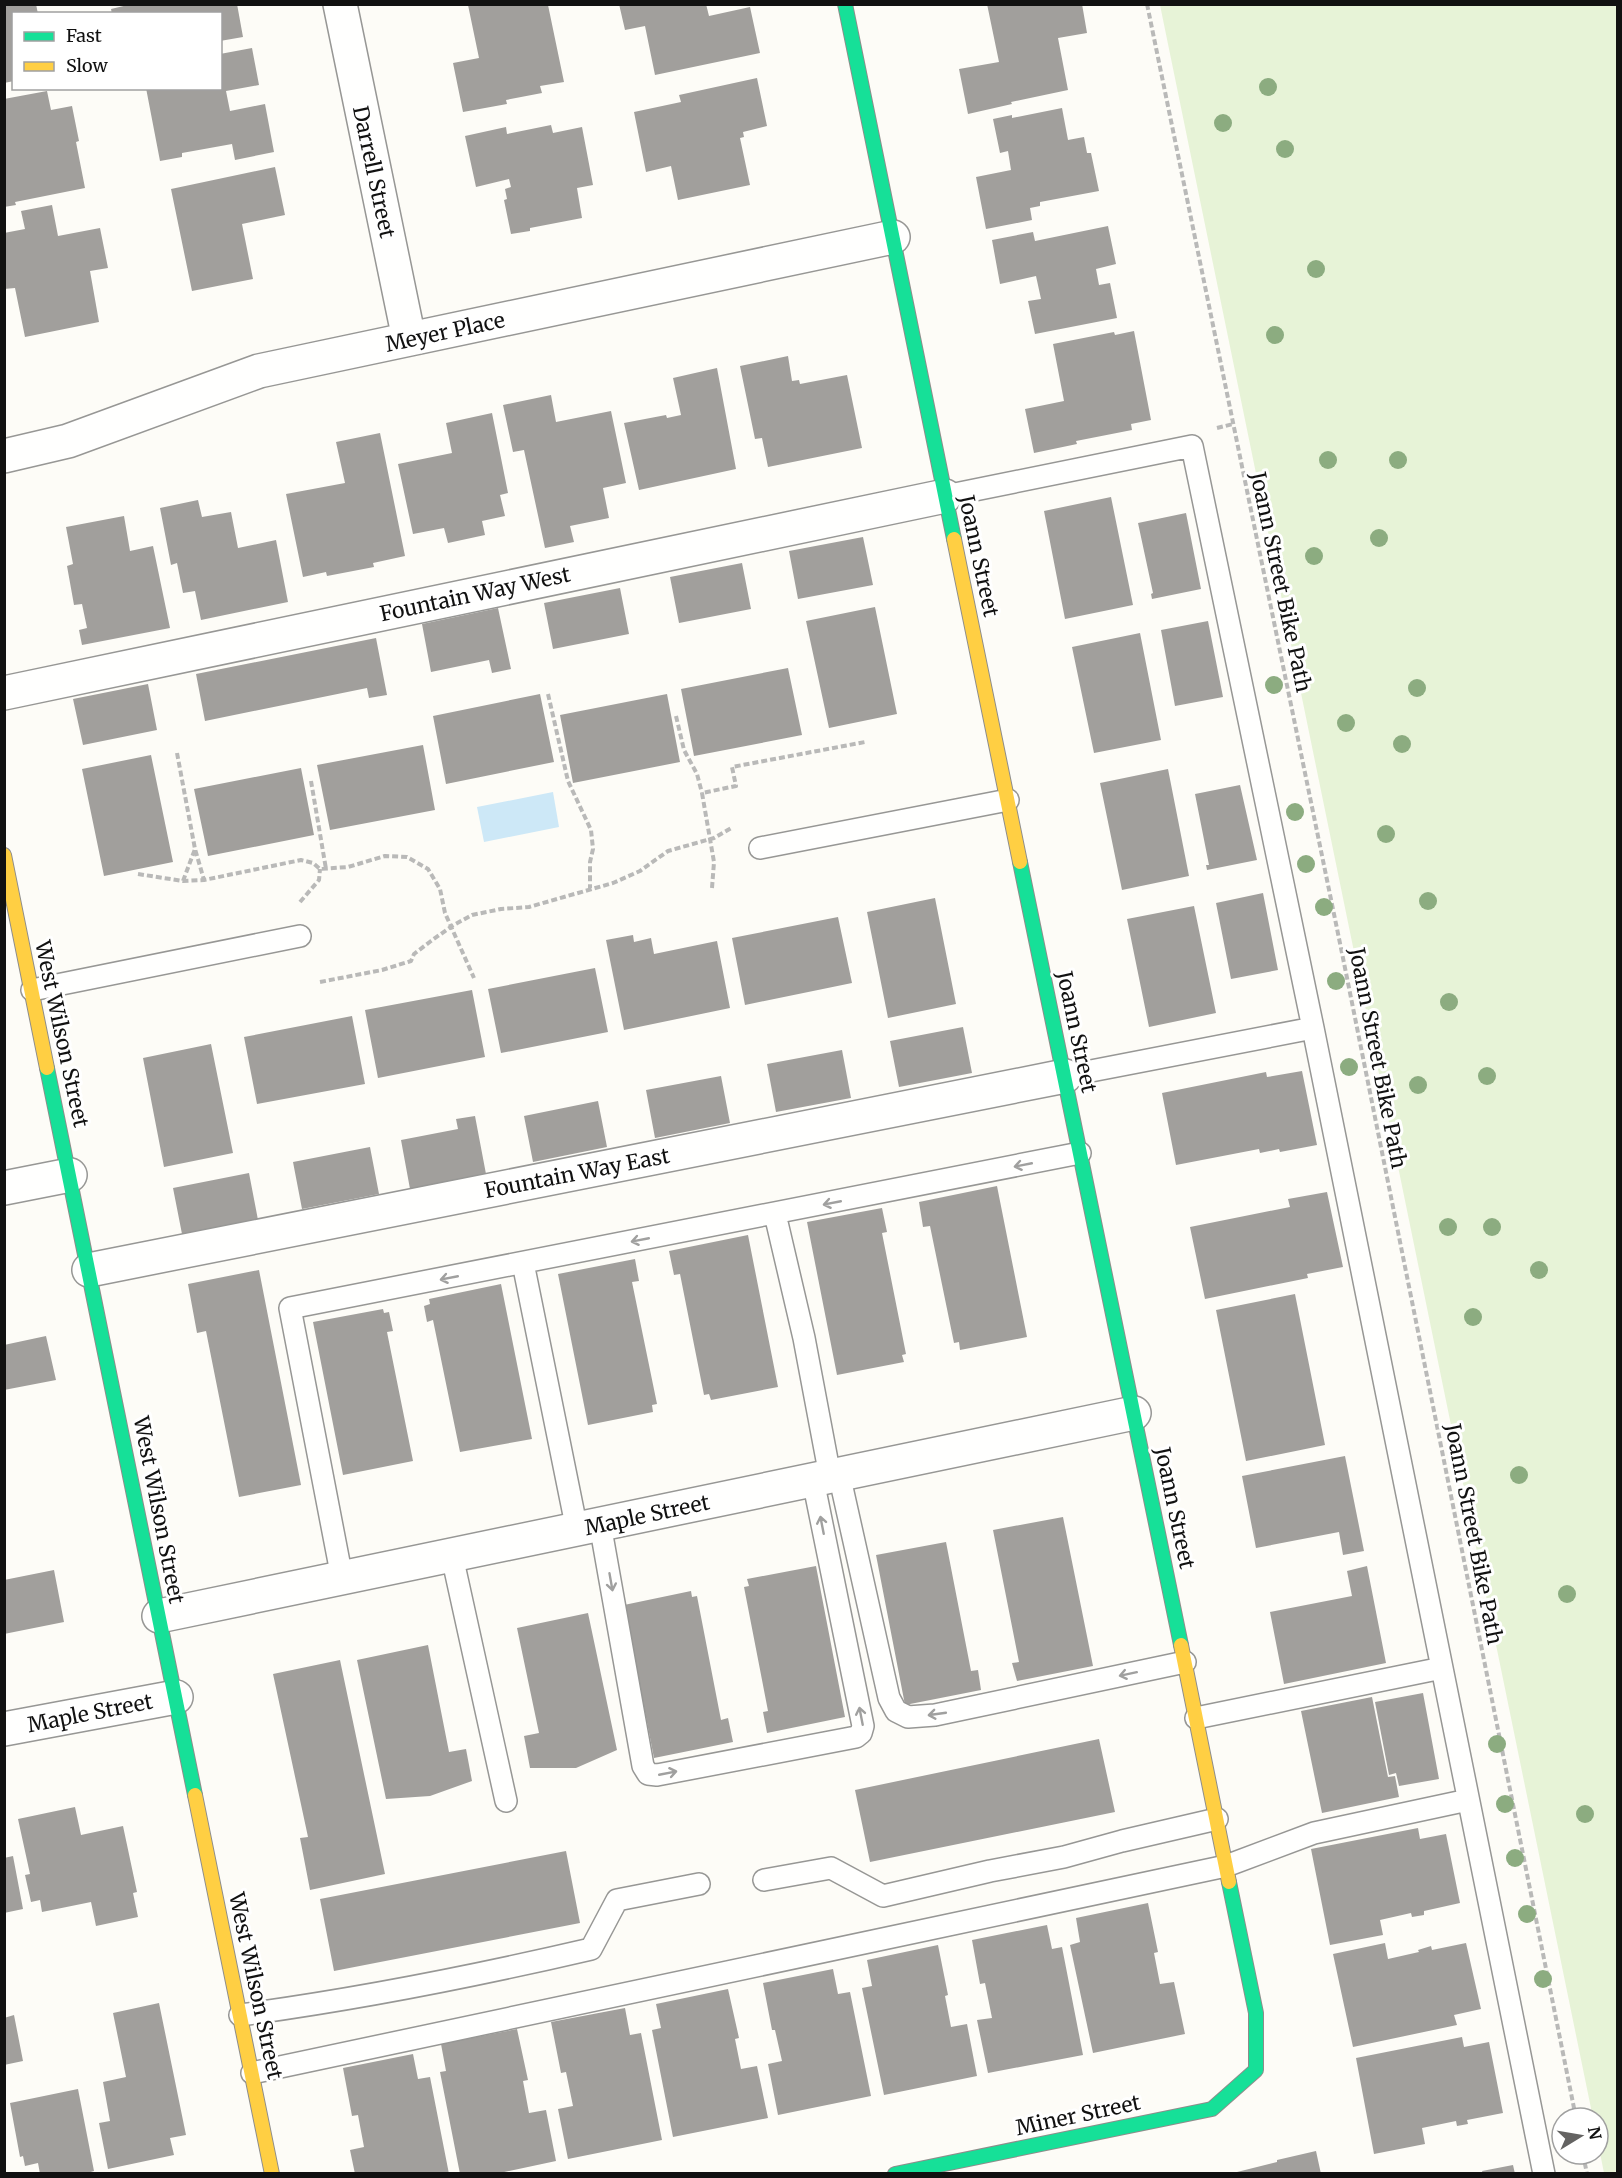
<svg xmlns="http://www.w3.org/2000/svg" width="1622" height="2178" viewBox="0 0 1622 2178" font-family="Merriweather,serif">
	<rect width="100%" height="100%" fill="#fdfcf7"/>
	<!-- green -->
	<path fill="#e7f3d7" d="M1160,5H1617V2173H1604L1598,2143V2118H1593Z"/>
	<!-- water -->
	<path fill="#cde8f7" d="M553,792L559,827L484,842L477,807Z"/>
	<!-- building -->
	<path fill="#a19f9c" d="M4,4H36L38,14H14V81L4,83Z
		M132,4H237L243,37L220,41V14H112L111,9Z
		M619,4H706L709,16L750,7L760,53L655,75L645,26L625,30Z
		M987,4H1082L1087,33L1058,38L1068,90L1011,102L1012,104L968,114L959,69L999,62Z
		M468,5H548L564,82L540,86L542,93L506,100L507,104L463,112L453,63L479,58Z
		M252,48L259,85L226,91L230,111L265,104L274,152L235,160L232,144L182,153V157L160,161L146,88H220V54Z
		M757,78L767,126L743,132L744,137L740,138L750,185L678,200L671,166L646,172L634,112L681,102L679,95Z
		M47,91L51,110L72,106L79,141L76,142L85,188L15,202L16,205L4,207V99Z
		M1062,108L1068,140L1084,137L1087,153H1091L1099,191L1040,202V206L1030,208L1032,220L986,229L976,177L1011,170L1008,151L1000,153L993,119L1012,115V118Z
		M551,125L553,133L582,127L593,185L577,188L582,218L530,228V231L511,234L504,200L507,199L505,189L511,187L509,179L476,187L465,136L506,127L507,134Z
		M275,167L285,215L242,224L253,279L192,291L171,189Z
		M52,205L58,236L100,228L108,268L90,271L99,322L25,337L15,288L4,289V233L25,229L21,211Z
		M1108,226L1116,264L1096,269L1099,285L1110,283L1117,318L1035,334L1028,301L1041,299L1036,276L1000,284L992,240L1033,232L1035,241Z
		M1134,331L1151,420L1131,424L1132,430L1076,441L1077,444L1034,453L1025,409L1064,401L1053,344L1114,332L1115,335Z
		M788,356L792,381L799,380L800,384L847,375L862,448L768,467L762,438L755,439L740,366Z
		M717,368L736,469L639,490L624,423L666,415L667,418L681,415L673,378Z
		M551,395L556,422L611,411L626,483L603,488L609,518L570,526L574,542L545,548L524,450L513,452L503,405Z
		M492,413L508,493L500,495L505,516L482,521L485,535L448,543L444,528L413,534L398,464L452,453L446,423Z
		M380,433L405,556L373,563L374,567L327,576L326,572L303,577L286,494L345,483L336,442Z
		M1111,497L1133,605L1065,619L1044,511Z
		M198,500L202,517L231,512L238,548L276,540L288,602L201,620L195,591L183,593L177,563L171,565L160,508Z
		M1186,513L1201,589L1152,599L1151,594L1153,593L1138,523Z
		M124,516L130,551L153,546L170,628L82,645L79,630L87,628L82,604L74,605L67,566L73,564L66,527Z
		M863,537L873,585L798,599L789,551Z
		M742,563L751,609L679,623L670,577Z
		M620,588L629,634L553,649L544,603Z
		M875,607L897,714L829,728L806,621Z
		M498,608L511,669L492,673L489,660L431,672L422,624Z
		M1208,621L1223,697L1175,706L1161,630Z
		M1140,633L1161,740L1094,753L1072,647Z
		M376,638L387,695L369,698L367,688L205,721L196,674Z
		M788,668L802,735L694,756L681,689Z
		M148,684L157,730L83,745L73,699Z
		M540,694L554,762L446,784L433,716Z
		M667,694L680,762L573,783L560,715Z
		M423,745L435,810L330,830L317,765Z
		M151,755L173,862L104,876L82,769Z
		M301,768L314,835L208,856L194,789Z
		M1168,769L1189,876L1122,890L1100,783Z
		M1240,785L1257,860L1207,870L1206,865H1209L1195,794Z
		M1263,893L1278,970L1231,979L1216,903Z
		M935,898L956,1004L888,1018L867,912Z
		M1194,906L1216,1013L1149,1027L1127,919Z
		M838,917L852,983L745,1005L732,938Z
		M633,935L634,942L651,938L654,954L717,941L730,1008L624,1030L606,940Z
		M595,968L608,1032L501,1053L488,989Z
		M472,990L485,1057L378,1078L365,1010Z
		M352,1016L365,1084L257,1104L244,1037Z
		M963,1027L972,1073L899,1087L890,1041Z
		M211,1044L233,1153L164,1167L143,1058Z
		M842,1050L851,1098L776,1112L767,1064Z
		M1302,1071L1317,1145L1280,1152L1279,1149L1260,1153L1259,1149L1176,1165L1162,1093L1266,1072L1267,1077Z
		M721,1076L730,1123L655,1138L646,1090Z
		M598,1101L607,1147L533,1162L524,1116Z
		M475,1116L486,1174L410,1189L401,1140L458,1129L456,1119Z
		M370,1147L379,1194L302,1209L293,1162Z
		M249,1173L258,1220L182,1234L173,1188Z
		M997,1186L1027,1337L960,1350L959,1342L954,1343L930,1226L923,1227L919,1202Z
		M1327,1192L1343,1267L1307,1274L1308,1278L1205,1299L1190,1227L1290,1207L1288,1199Z
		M882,1208L887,1232L882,1233L906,1354L902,1355L904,1362L837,1375L807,1222Z
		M748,1235L778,1387L711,1400L709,1394L704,1395L680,1274L674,1275L669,1251Z
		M635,1259L639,1281L632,1282L657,1404L652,1405L653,1412L588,1425L558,1274Z
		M259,1270L301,1485L239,1497L206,1331L197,1333L188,1284Z
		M501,1284L532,1439L460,1452L433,1320L427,1322L424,1306L430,1304L429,1299Z
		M1295,1294L1325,1445L1246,1461L1216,1310Z
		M383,1309L384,1313L389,1312L393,1331L387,1332L413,1461L343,1475L313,1322Z
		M46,1336L56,1380L4,1390V1345Z
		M1345,1456L1364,1551L1343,1555L1339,1532L1256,1548L1242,1476Z
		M1063,1517L1093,1666L1017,1681L1012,1663L1019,1662L993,1530Z
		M946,1542L971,1671L978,1670L981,1690L905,1705L876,1555Z
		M816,1566L845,1717L767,1733L763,1712L768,1711L744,1587L749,1586L747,1579Z
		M1367,1566L1386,1663L1284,1684L1270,1612L1352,1596L1347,1571Z
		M54,1570L64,1622L4,1634V1580Z
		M691,1591L692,1597L697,1596L721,1720L728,1718L733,1742L654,1758L624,1605Z
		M588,1613L617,1750L576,1768H530L524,1736L539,1733L517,1628Z
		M428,1645L449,1752L466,1749L472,1781L430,1796L386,1799L357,1660Z
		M340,1660L385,1874L310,1890L300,1838L308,1837L273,1674Z
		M1423,1693L1439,1779L1399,1786L1396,1773L1389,1775L1375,1702Z
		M1372,1697L1388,1777L1395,1776L1399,1797L1322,1813L1301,1711Z
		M1099,1739L1115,1812L870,1862L855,1790Z
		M75,1807L81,1835L123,1826L137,1892L133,1893L138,1917L96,1926L91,1902L42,1912L40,1900L31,1902L25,1875L30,1874L18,1819Z
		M1418,1828L1420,1839L1446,1834L1460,1903L1424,1911V1915L1412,1917L1411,1913L1380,1920L1383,1935L1330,1945L1311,1849Z
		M566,1851L580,1923L334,1971L320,1899Z
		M13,1856L23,1909L4,1913V1858Z
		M1148,1903L1158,1952L1154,1953L1160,1984L1174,1982L1185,2034L1093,2053L1070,1945L1080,1942L1076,1918Z
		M1047,1925L1052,1949L1062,1947L1083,2055L988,2073L977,2020L992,2018L985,1983L980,1984L972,1940Z
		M1385,1943L1388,1959L1419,1952L1418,1950L1431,1946L1432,1950L1466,1943L1481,2009L1454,2015L1457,2025L1353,2047L1333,1954Z
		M938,1945L948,1995L945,1996L951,2027L967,2024L977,2076L884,2095L862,1988L872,1986L867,1960Z
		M833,1969L838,1994L850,1992L871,2096L778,2115L768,2064L782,2061L775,2030H772L763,1983Z
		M728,1989L739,2038L735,2039L741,2069L757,2066L768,2118L673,2137L652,2030L661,2028L656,2004Z
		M159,2003L186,2135L170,2138L174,2155L108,2169L99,2123L110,2121L103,2082L126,2077L113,2013Z
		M625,2008L630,2035L641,2033L662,2140L568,2159L558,2109L573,2106L566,2072L561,2073L551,2022Z
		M14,2015L23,2061L4,2065V2018Z
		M517,2029L528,2080L523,2081L529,2113L546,2110L556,2161L495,2174H460L440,2072L446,2071L441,2044Z
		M1462,2037L1464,2047L1489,2042L1503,2113L1467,2120L1468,2124L1457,2126L1456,2121L1422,2128L1425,2144L1374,2154L1356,2058Z
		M413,2054L418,2079L430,2077L449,2174H355L350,2150L364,2147L358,2115L352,2116L343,2068Z
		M78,2089L94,2171L84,2174H40L38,2163L25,2166L23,2156L20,2157L10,2103Z
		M1316,2151L1321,2174H1229L1277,2162V2160Z
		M1513,2165L1515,2174H1483L1482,2171Z"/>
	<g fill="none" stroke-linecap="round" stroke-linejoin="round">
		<defs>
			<path id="lane" d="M945,496L1192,446L1313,1028L1544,2174
				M760,848L1008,800
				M32,990L300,936
				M1065,1076L1313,1028
				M775,1214L804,1338L830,1476
				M523,1263L577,1530
				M839,1474L889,1698L896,1711L908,1717L935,1715L1185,1662
				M600,1524L643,1766L648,1774L657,1775L856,1737L861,1733L863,1726L813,1480
				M452,1556L506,1801
				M342,1578L290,1308L1080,1153
				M1196,1718L1442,1668
				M764,1880L831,1868L883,1896L990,1871L1064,1857L1122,1841L1217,1819
				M240,2015C359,1999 475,1976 591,1949L617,1900L699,1884
				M252,2073L1226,1866L1314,1833L1468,1800"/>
			<path id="street" d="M340,4L409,339
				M4,456L68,441L259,371L893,237
				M4,693L945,496
				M4,1188L70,1175
				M89,1270L1065,1076
				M159,1616L1134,1413
				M4,1729L176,1697"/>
			<path id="fast" d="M845,4L954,539
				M1020,862L1181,1645
				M47,1068L195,1795
				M895,2174L1212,2109L1256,2070V2013L1229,1882"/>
			<path id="slow" d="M954,539L1020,862
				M4,855L47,1068
				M1181,1645L1229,1882
				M195,1795L272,2174"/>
		</defs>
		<!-- lane casing -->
		<use href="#lane" stroke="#979795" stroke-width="24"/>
		<!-- street casing -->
		<use href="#street" stroke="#979795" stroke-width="36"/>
		<!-- fast casing -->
		<use href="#fast" stroke="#8e8d8b" stroke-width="16"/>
		<!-- slow casing -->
		<use href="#slow" stroke="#8e8d8b" stroke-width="16"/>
		<!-- path -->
		<path stroke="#b9b9b8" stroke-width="4" stroke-dasharray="6 3" stroke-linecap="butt" d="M1147,4L1342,953L1576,2118
			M1217,428L1233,424
			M548,694L568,781L591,830L593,849L590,862V888
			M676,716L684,750L697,774L702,793
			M177,753L195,849L204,880
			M311,781L326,869
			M138,874L183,881L204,880L301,860L313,863L320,869L348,867L385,856L407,857L428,869L440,889L445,913L474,978
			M183,881L195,849
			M712,888L714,862L702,793L736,786L732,767L865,742
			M300,902L319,880L320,869
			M320,982L382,970L411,961L414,954L431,941L452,926L472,915L501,909L529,907L613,883L640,871L668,851L714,838L733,827
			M1583,2154L1587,2174"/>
		<!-- lane -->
		<use href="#lane" stroke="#fffffe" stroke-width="21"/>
		<!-- street -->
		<use href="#street" stroke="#fffffe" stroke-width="33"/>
		<!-- fast -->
		<use href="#fast" stroke="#16e098" stroke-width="14"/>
		<!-- slow -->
		<use href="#slow" stroke="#ffcf43" stroke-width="14"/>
	</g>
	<!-- trees -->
	<g fill="#8cac80">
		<circle cx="1268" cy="87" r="9"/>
		<circle cx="1223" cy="123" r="9"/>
		<circle cx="1285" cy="149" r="9"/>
		<circle cx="1316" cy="269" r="9"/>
		<circle cx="1275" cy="335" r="9"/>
		<circle cx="1328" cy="460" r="9"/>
		<circle cx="1398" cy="460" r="9"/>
		<circle cx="1379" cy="538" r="9"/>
		<circle cx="1314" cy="556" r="9"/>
		<circle cx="1274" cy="685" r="9"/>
		<circle cx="1417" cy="688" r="9"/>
		<circle cx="1346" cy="723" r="9"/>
		<circle cx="1402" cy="744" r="9"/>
		<circle cx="1295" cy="812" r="9"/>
		<circle cx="1386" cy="834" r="9"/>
		<circle cx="1306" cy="864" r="9"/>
		<circle cx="1428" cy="901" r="9"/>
		<circle cx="1324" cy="907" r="9"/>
		<circle cx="1336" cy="981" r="9"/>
		<circle cx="1449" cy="1002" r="9"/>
		<circle cx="1349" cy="1067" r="9"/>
		<circle cx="1487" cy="1076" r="9"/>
		<circle cx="1418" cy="1085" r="9"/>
		<circle cx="1448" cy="1227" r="9"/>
		<circle cx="1492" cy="1227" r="9"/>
		<circle cx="1539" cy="1270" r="9"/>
		<circle cx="1473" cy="1317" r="9"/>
		<circle cx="1519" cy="1475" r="9"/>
		<circle cx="1567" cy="1594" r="9"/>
		<circle cx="1497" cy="1744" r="9"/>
		<circle cx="1505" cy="1804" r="9"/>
		<circle cx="1585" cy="1814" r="9"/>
		<circle cx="1515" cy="1858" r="9"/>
		<circle cx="1527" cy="1914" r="9"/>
		<circle cx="1543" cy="1979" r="9"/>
	</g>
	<!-- one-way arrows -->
	<defs><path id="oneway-shaft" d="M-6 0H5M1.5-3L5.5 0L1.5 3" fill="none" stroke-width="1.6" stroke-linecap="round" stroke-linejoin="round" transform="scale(1.5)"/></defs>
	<g stroke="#a0a09f">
		<use href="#oneway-shaft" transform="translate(1023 1165) rotate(169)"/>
		<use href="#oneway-shaft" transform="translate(832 1203) rotate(169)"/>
		<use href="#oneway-shaft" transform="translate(640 1240) rotate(169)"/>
		<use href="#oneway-shaft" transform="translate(449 1278) rotate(169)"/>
		<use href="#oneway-shaft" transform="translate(822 1525) rotate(-101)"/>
		<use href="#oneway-shaft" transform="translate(611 1582) rotate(80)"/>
		<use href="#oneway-shaft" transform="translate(1128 1674) rotate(168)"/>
		<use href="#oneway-shaft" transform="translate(937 1714) rotate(172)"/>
		<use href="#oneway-shaft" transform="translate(861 1716) rotate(-101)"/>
		<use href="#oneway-shaft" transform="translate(668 1773) rotate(-11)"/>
	</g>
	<g text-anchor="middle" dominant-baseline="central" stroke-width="6" stroke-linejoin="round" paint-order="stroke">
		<!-- street labels -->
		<g font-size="21" fill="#111" stroke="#fff">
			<text transform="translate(374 172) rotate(78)">Darrell Street</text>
			<text transform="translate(445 332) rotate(-12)">Meyer Place</text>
			<text transform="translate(979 556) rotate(78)">Joann Street</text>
			<text transform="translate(1281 582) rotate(78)">Joann Street Bike Path</text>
			<text transform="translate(475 594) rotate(-12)">Fountain Way West</text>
			<text transform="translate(1077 1032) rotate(78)">Joann Street</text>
			<text transform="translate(62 1034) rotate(78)">West Wilson Street</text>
			<text transform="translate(1378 1058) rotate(79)">Joann Street Bike Path</text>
			<text transform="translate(577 1173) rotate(-11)">Fountain Way East</text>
			<text transform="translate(1175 1508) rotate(78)">Joann Street</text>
			<text transform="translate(159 1510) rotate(79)">West Wilson Street</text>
			<text transform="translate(647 1515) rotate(-12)">Maple Street</text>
			<text transform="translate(1474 1534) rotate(79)">Joann Street Bike Path</text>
			<text transform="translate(90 1713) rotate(-11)">Maple Street</text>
			<text transform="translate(256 1986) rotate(78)">West Wilson Street</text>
			<text transform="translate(1078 2115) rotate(-12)">Miner Street</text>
		</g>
	</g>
	<!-- border -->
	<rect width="1622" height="2178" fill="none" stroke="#111111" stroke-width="12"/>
	<!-- legend -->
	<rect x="12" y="12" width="210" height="78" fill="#ffffff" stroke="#a0a0a0" stroke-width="1.5"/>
	<rect x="24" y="32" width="30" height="9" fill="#16e098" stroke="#a0a0a0" stroke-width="1.5"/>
	<text x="66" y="42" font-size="18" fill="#111111">Fast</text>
	<rect x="24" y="62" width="30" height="9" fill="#ffcf43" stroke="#a0a0a0" stroke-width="1.5"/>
	<text x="66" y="72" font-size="18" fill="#111111">Slow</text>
	<!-- north arrow -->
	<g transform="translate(1580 2136) rotate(79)"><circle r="28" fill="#ffffff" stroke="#a0a0a0" stroke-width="1.5"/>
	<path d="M0-4.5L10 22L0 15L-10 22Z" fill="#646362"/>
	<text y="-9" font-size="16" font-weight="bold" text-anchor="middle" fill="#111111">N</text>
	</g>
</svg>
